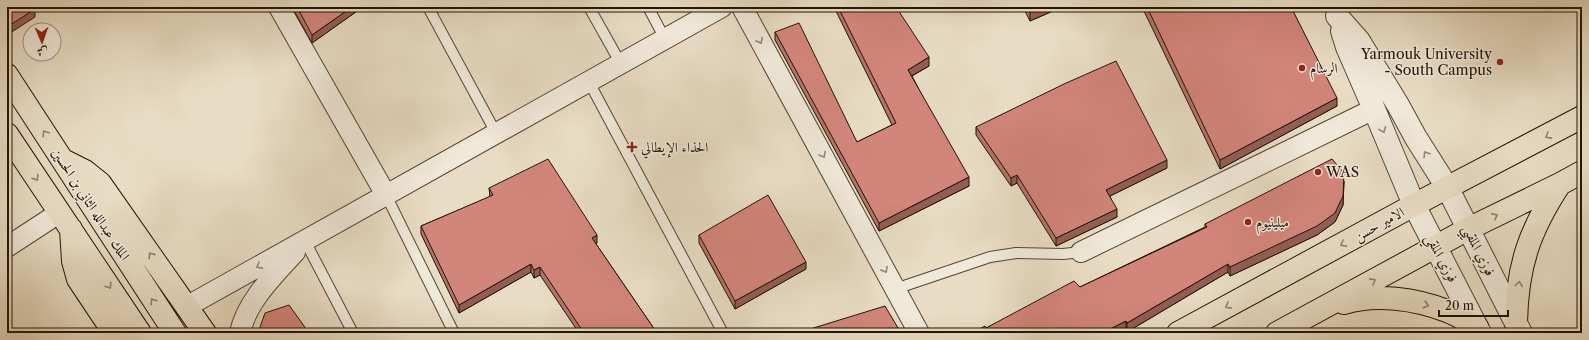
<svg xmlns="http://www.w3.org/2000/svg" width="1589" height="340" viewBox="0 0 1589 340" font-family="'Libre Caslon Text',Amiri,serif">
	<rect width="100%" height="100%" fill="#e8dcc4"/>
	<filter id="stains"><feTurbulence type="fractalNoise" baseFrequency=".005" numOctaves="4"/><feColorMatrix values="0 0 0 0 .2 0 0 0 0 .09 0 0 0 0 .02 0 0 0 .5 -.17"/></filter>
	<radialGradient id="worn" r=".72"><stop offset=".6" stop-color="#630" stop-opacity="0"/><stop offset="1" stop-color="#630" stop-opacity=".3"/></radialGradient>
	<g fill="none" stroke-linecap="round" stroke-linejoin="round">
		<defs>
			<path id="service" d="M428,7L496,133
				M589,7L621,64
				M648,7L665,39
				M589,82L723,333
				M386,195L454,333
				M305,241L353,333
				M895,289L990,257L1016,253L1063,254L1081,252"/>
			<path id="minor" d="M279,7L386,195
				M742,7L919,333
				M7,247L59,213
				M1081,252L1374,109
				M186,307L722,7
				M240,333C246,302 274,275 295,252"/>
			<path id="tertiary" d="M1337,16L1359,41L1398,105L1416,138L1447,187L1521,333
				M1342,31L1347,47L1374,109L1414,205L1480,333"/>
			<path id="primary" d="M7,75L175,333
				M7,134L140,333
				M65,161L85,171L100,183L205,333
				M71,229L73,261L78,279L114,333
				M1344,303C1376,293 1416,299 1447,311C1458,315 1468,322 1477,327
				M1516,323C1517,267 1529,231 1560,184
				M1178,333L1414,205L1582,117
				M1277,333L1468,229L1560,184L1582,172"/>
		</defs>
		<!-- service casing -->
		<use href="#service" stroke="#524635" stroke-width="12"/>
		<!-- minor casing -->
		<use href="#minor" stroke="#524635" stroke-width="22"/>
		<!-- tertiary casing -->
		<use href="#tertiary" stroke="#524635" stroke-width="24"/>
		<!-- primary casing -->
		<use href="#primary" stroke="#201405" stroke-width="24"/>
		<!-- service -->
		<use href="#service" stroke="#f0e8d9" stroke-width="10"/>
		<!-- minor -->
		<use href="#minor" stroke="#f0e8d9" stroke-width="20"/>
		<!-- tertiary -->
		<use href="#tertiary" stroke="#f0e8d9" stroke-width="22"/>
		<!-- primary -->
		<use href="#primary" stroke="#e8dcc4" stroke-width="22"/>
	</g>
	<!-- wall -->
	<path fill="#b5726a" stroke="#201405" d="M292,7H360V9L312,43Z
		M834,7H896L929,66L912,76L969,186L879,231L775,40V32L857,142L892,125Z
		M1023,7H1062L1030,21Z
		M1142,7H1291L1337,106L1220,169Z
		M976,127L1167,168L1110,196L1117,217L1056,246L1017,183L1011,186L976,135Z
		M1344,181L1343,205L1335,222L1317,235L1230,276L1228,272L1127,332L1126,330L1119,333H972L986,328L1080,287L1205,227V224Z
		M489,188L597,243L596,244L657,333H579L540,275L534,278L531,272L459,313L421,234V226L490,197Z
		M699,235L806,269L735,309L699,243Z"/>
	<!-- shaded-wall -->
	<path fill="#935d56" stroke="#201405" d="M352,7H360V9L312,43V35Z
		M1042,7H1062L1030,21V12Z
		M35,9V17L7,35V27Z
		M929,57V66L908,78V70Z
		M1337,98V106L1220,169V160Z
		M1167,160V168L1106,198V190Z
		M1017,175V183L1011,186V178Z
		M969,177V186L879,231V223Z
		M1344,181L1343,205L1335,222L1317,235L1230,276V267Z
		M1117,209V217L1056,246V238Z
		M597,235V243L592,246V238Z
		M806,262V269L735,309V301Z
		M531,264V272L459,313V305Z
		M1228,264V272L1127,332V323Z
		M540,267V275L534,278V270Z
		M1126,321V330L1119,333H1102Z"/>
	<!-- building -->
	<path fill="#d2857b" stroke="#201405" d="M7,7H33L35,9L7,27Z
		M297,7H352L312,35Z
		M838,7H896L929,57L908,70L969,177L879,223L775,32L799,23L857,142L896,123Z
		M1027,7H1042L1030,12Z
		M1147,7H1291L1337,98L1220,160Z
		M1116,61L1167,160L1106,190L1117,209L1056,238L1017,175L1011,178L976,127L1064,84Z
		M548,159L597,235L592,238L657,333H584L540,267L534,270L531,264L459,305L421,226L493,195L489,188Z
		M1332,159L1344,173L1343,196L1335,213L1317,226L1230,267L1228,264L1127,323L1126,321L1102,333H972L985,326L986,328L1074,281L1080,287L1207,227L1205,224Z
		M768,195L806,262L735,301L699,235Z
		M289,305L309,333H258L265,313Z
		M885,306L901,333H809L807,330Z"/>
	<!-- one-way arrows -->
	<defs><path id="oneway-chevron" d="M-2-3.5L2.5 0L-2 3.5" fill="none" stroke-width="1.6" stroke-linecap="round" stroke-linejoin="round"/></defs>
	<g stroke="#92897a">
		<use href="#oneway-chevron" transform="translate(760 41) rotate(61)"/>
		<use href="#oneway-chevron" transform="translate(1383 130) rotate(68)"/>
		<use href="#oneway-chevron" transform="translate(1426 154) rotate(-122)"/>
		<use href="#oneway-chevron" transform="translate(823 155) rotate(61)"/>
		<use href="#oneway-chevron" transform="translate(259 266) rotate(151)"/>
		<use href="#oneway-chevron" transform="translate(885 270) rotate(61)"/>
	</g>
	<g stroke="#8e826e">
		<use href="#oneway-chevron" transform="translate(45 133) rotate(-123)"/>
		<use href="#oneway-chevron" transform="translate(1548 136) rotate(151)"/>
		<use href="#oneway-chevron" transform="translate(36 178) rotate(57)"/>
		<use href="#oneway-chevron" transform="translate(1495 216) rotate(-26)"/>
		<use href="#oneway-chevron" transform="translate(1343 244) rotate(151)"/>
		<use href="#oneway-chevron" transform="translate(151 255) rotate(-125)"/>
		<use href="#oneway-chevron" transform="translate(1373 281) rotate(-29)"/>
		<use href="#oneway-chevron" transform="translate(1519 284) rotate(-82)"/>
		<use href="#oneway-chevron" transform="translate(109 286) rotate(56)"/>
		<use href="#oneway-chevron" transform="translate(153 301) rotate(-123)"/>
		<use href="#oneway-chevron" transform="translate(1426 305) rotate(17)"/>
		<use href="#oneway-chevron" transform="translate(1228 306) rotate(152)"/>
	</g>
	<!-- markers -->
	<g fill="#8f2418" stroke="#f0e8d9" stroke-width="1.5">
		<circle cx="1500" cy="62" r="4"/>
		<circle cx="1302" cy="68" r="4"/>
		<path d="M630 141h4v4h4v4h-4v4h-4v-4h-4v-4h4z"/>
		<circle cx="1318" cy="172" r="4"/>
		<circle cx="1248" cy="222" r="4"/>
	</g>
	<g text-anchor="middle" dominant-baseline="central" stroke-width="3" stroke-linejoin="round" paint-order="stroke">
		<!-- poi labels -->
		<g font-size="14" fill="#201405" stroke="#f0e8d9" text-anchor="start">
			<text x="1492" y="54" text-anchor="end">Yarmouk University<tspan x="1492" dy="16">- South Campus</tspan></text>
			<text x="1310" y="68">الرسام</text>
			<text x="641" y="147">الحذاء الإيطالي</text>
			<text x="1326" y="172">WAS</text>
			<text x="1256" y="222">ميلينيوم</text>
		</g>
		<!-- street labels -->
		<g font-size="14" fill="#201405" stroke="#f0e8d9">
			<text transform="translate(91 204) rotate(57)">الملك عبدالله الثاني بن الحسين</text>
			<text transform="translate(1379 224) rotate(-29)">الامير حسن</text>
			<text transform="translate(1479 250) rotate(63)">فوزي الملقيي</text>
			<text transform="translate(1442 258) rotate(62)">فوزي الملقي</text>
		</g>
	</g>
	<!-- margin -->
	<rect width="1589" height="340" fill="none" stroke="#e8dcc4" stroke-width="24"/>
	<rect x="8" y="8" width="1573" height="324" fill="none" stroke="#201405" stroke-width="2"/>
	<rect x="12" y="12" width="1565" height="316" fill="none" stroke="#201405"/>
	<!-- north arrow -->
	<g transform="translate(42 42) rotate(178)"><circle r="19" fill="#f0e8d9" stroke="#9d9384"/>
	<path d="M0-3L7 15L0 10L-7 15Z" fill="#8f2418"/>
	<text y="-6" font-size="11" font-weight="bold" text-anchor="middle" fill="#201405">ش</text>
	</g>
	<!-- scale -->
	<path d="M1439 310v6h69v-6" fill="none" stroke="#201405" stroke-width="2"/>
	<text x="1445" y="310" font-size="12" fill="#201405" stroke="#f0e8d9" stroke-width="3" paint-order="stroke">20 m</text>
	<rect width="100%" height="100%" filter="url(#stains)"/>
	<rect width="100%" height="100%" fill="url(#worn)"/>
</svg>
